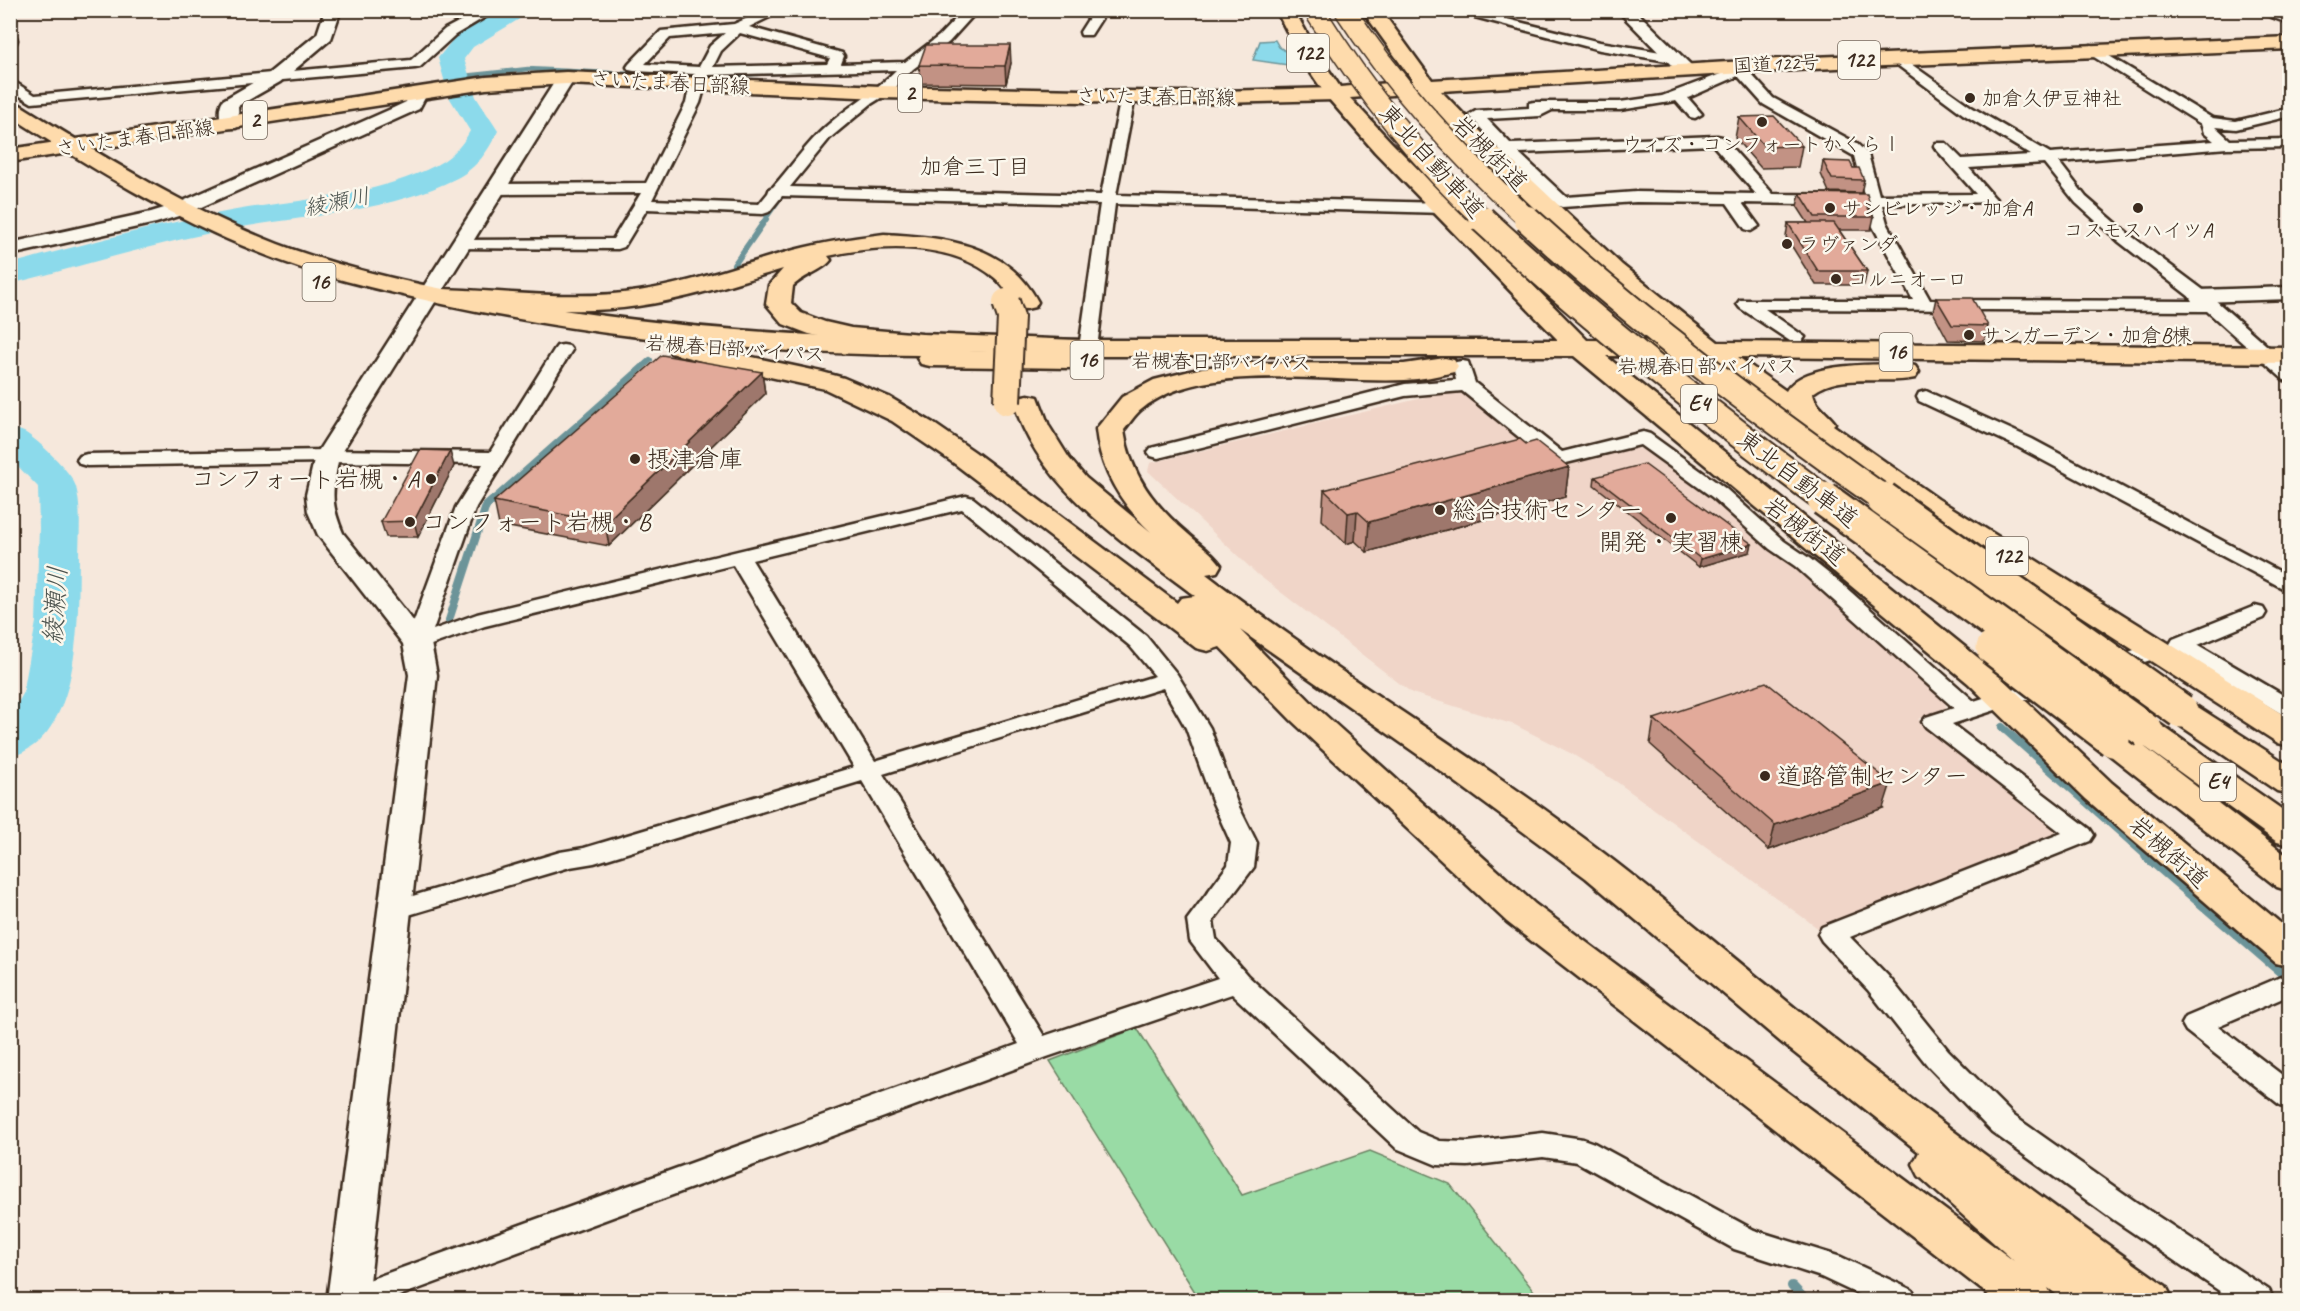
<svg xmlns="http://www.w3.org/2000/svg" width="2300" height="1311" viewBox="0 0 2300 1311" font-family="Caveat,'Klee One',sans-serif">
	<rect width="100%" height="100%" fill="#f6e8dc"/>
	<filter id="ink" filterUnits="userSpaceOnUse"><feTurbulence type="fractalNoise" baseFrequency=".0167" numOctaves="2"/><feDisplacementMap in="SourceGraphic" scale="12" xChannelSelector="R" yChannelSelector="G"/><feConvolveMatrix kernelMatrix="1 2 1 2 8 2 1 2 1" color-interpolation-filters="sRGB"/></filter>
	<g filter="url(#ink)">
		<!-- built -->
		<path fill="#f0d5c8" d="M1460,389L1556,467L1629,447L1653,451L1710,496L1768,549L1800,569L1945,699L1946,708L1918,719L2052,822L2056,834L1819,929L1617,782L1572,754L1515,725L1412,693L1257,574L1148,471L1150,463Z"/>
		<!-- green -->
		<path fill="#99dba5" stroke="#6a8262" stroke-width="1.5" d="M1137,1028L1242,1195L1370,1151L1450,1184L1541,1300H1200L1050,1061Z"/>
		<!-- water -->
		<path fill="#8cdaeb" stroke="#6c9499" stroke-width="1.5" d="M1275,40L1279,47L1292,55L1303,67L1253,60L1260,41Z"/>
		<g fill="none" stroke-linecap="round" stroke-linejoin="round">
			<!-- stream-far3 -->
			<path stroke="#6c9499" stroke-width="4.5" d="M454,77L528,69L692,77L798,72
				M765,220L782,196"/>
			<!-- stream-far2 -->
			<path stroke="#6c9499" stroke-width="6" d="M734,265L766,219
				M492,500L650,360"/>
			<!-- stream-far1 -->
			<path stroke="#6c9499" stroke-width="8" d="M449,620L486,506L494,499
				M2002,727L2148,857"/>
			<!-- stream -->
			<path stroke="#6c9499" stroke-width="10" d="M2146,856L2290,980
				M1792,1286L1805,1300"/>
			<!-- river -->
			<path fill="#8cdaeb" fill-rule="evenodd" d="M499,10H529L526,15L473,47L464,59L476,97L498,131C488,151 478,167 457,178C389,212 310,215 236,228C159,242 86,265 10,284V264C85,244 160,223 236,210C293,200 352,198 406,178C435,167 455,159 470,131L449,97L438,58L455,37Z
				M10,428C15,429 20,430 24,432C37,439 73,473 76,487C82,510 79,537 79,560C78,618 82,739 10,757V716L23,694L36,622L39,528L38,487L10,458Z"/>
			<defs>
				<path id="minor" d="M481,10H497L455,35L420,67L415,68L32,103L10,90V79L35,95L411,60L445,29Z
					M766,10H784L749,27L842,53L844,56L841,64L905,62L939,36L964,10H978L949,42L913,69L892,91L871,104L830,138L790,187L1101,195L1121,97L1128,93L1135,97L1116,195L1444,203L1452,208L1444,213L1115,204L1097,348L1094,352H1082L1079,348L1100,204L782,196L769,212L763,214L647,209L624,247L618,249L455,248L453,245L461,240L613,239L641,193L495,194L487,189L495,184L646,183L686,103L690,84L695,74L634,71L629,70L627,67L629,64L661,31L734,24ZM725,33L710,46L699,67L645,64L670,38ZM740,33L830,58L827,64L713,67L721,51ZM896,70C873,94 843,109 819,133C803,149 789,169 773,187L770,188L768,193L759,204L652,200L700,103L708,75Z
					M1094,10H1107L1091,35H1081L1080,32Z
					M1448,10H1471L1600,42L1673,54L1680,58L1673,62L1600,50Z
					M2253,10H2273L2290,16V24Z
					M10,36L16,37L17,40L16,43L10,44Z
					M2091,45L2212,118L2236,121L2290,108V116L2236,129L2216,127L2230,140L2290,139V147L2227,148L2059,162L2086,197L2130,235L2206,292L2290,366V381L2284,380L2207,311L1765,309L1805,337L1802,341H1790L1740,308L1737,304L1740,300H1913L1871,223L1866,205L1742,203L1759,226L1751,231L1745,229L1727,203L1636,202L1562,207L1557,205L1502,152L1469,115L1476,111L1529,108V103L1534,102H1620L1662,96L1726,72L1731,63H1741L1773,98L1856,143L1868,154L1879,195L1976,194L1936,149L1934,146L1936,143H1946L1962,159L2031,155L1963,114L1892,61L1890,58L1892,55L1897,54L1973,108L2050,153L2214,141L2204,133L2201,124L2086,52L2084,49ZM1738,76L1763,104L1854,156L1864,195L1773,194L1722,137L1717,136L1511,144L1487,119L1540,116L1552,110H1620L1676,101L1690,117L1695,118L1702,114L1688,98ZM1713,145L1756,194L1636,192L1566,197L1519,153ZM2044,163L2076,203L2118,241L2195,301L1930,300L1887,223L1882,205L1993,202L1996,199L1993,196L1969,168Z
					M563,345L569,346L572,350L476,507L433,630L477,614L966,496L973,498L1146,636L1177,674L1210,728L1237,803L1257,843L1254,867L1213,921L1216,939L1247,975L1418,1132L1440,1141L1468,1142L1543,1133L1583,1139L1594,1143L1754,1230L1841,1257L1912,1290L1917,1300H1870L1821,1277L1734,1249L1577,1162L1543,1157L1468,1166L1437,1165L1396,1148L1232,994L1047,1057L388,1300H336L341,1290L1019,1044L862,781L594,863L570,867L395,919L386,916L382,910L386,904L560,852L584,848L854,767L733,565L485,626L417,650L409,648L406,643L456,507L483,464L327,462L87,466L80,464L77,460L80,456L87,454L327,450L490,452L554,350L557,346ZM962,509L1130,646L1155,676L875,761L752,560ZM1163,688L1186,728L1213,803L1231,843L1228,865L1187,920L1190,941L1218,978L1044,1036L883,774Z
					M1462,361L1468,362L1475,383L1562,452L1643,432L1650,434L1726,489L1784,541L1809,558L1843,585L1974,701L2147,646L2155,644L2163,646L2166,651L2163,656L1952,724L2090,829L2094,835L2090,841L1850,937L1888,976L1948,1050L2014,1116L2136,1202L2269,1290L2274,1300H2233L2114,1220L1992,1132L1928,1066L1868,990L1822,941L1818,934L1822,927L2062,833L1926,727L1922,722L1926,717L1954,708L1795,566L1770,549L1712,497L1640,445L1558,465L1551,463L1462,391L1405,396L1158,458L1151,456L1148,452L1151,448L1405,384L1456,380L1453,366L1456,362Z
					M1926,391L2032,439L2290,577V592L2018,447L1919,401L1917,397L1919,393Z
					M2255,606L2263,608L2266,613L2263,618L2198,645L2290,699V716L2282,714L2173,649L2170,644L2173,639Z
					M2290,973V995L2218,1026L2290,1081V1108L2280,1105L2186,1031L2182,1024L2186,1017Z"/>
				<path id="tertiary" d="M325,10H341L331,39L280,82L238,106L239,124L236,128H224C219,121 218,107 223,100L268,74L317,34Z
					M1617,10H1635L1692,66L1695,70L1692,74H1680Z
					M566,73L572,74L575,78L339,456C333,490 329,500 343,533L431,643L437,675L368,1300H327L409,675L403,644L318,535L308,512L306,495L315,456L557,78L560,74Z
					M418,89L424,90L427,94L419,109L188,213L156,223L10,255V243L151,212L174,205L391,109L406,102L412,90Z
					M2290,287V299L2200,302L2192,301L2189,296L2192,291L2200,290Z"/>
				<path id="primary" d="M566,72L881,86L1179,92L1335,88L1342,90L1345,94L1342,98L1335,100L1179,104L881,98L566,84L486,89L10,162V149L486,77Z"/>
				<path id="trunk" d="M1276,10H1294L1320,57L1340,87L1413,81L1362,10H1381L1432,80L1813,57L2290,37V49L1813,69L1441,91L1480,131L1622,265L1718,342L2290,347V363L1738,357L1786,391C1804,361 1874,365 1906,364L1915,366L1919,372L1915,378C1884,385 1840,372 1813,393C1814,405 1828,413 1835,423L1833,425L1938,499L2290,719V746L2278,743L1918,511L1705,357L1606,356L1992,669L2112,783L2290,931V967L2276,963L2086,799L1968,683L1574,356H1081L1084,360L1080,366L1071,368L930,366L921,364L917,358L919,355C758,354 595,337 438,303C377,289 316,276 258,252C170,217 90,167 10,116V101L17,103C101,155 185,208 278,244C350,271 427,287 503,300C653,327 804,338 956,340L965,342L969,348L967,351L1035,352L1033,348L1037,342L1046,340H1558L1375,152L1328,98L1300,57ZM1421,93L1436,111L1464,141L1604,275L1685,341L1587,340L1391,142L1350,98Z"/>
				<path id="motorway" d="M884,234C944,237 1008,244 1038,302L1035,307L1026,309L1017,307C1010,297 1005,286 995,278C951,241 880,244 828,256L831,260C824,270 804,275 793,286L791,303L801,313L825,322L851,328L922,334L1077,340L1086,342L1090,348L1086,354L1077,356L922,349L851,343L809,334L783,324L766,304L769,285L783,269C735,283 688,299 638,306C573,316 507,305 442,303L433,301L430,296L433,291L442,289C507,291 574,301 639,291C692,283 742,264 794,250C824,242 853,238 884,234Z
					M680,339L724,351L822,372L844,378L889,397L933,423L975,452L1177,603L1181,598L1195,596C1127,544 1039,489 1014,403L1018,397L1028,395L1038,397L1049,426L1069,458L1086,478L1151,532C1121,504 1100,470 1096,429L1122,397L1154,380L1202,368L1244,363L1404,364L1445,358L1454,360L1458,366L1454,372C1438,376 1421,379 1405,380C1331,384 1202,359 1142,409C1135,414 1130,423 1124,430C1130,474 1154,505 1188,534C1199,544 1213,553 1221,565L1217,572L1206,574C1338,675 1482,759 1614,861C1680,912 1744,967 1810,1020C1926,1112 2045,1201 2166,1286L2173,1300H2064L2048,1288L2054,1300H1995L1507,922L1291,720L1220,647L1208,651L1196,648L955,464L892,421L825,389L724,367L671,353L667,347L671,341ZM1240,630L1427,761L1586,878L1782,1043L1919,1152L1913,1164L1919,1176L2014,1261L1535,904L1315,706Z
					M2181,701L2193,704L2290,766V794L2277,791L2169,718L2164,711L2169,704Z
					M2146,720L2158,723L2290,815V845L2277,842L2134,739L2129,731L2134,723Z
					M2113,729L2125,732L2290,858V891L2277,887L2101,748L2096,740L2101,732Z"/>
			</defs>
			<!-- minor casing -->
			<use href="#minor" stroke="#3b2a1e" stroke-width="5"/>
			<!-- tertiary casing -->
			<use href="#tertiary" stroke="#3b2a1e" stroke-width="5"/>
			<!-- primary casing -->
			<use href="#primary" stroke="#3b2a1e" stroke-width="5"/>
			<!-- trunk casing -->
			<use href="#trunk" stroke="#3b2a1e" stroke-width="5"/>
			<!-- motorway casing -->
			<use href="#motorway" stroke="#3b2a1e" stroke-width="5"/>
			<!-- minor -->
			<use href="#minor" fill="#fbf7ec" fill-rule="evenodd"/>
			<!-- tertiary -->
			<use href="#tertiary" fill="#fbf7ec" fill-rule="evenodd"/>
			<!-- primary -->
			<use href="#primary" fill="#fedbac" fill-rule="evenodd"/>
			<!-- trunk -->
			<use href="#trunk" fill="#fedbac" fill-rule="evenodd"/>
			<!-- motorway -->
			<use href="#motorway" fill="#fedbac" fill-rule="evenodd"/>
			<defs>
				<path id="motorway-bridge-far2" d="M1314,10C1362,87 1417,158 1484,220
					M1345,10C1396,89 1460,157 1529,220"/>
				<path id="motorway-bridge-far1" d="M1482,219C1591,320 1707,412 1826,500
					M1527,219C1639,322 1761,412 1885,500
					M1006,302L1011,317L1007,402"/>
				<path id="motorway-bridge" d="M1824,499L2146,731
					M1883,499L2181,711
					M1993,648L2113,740"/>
			</defs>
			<!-- motorway-bridge-far2 casing -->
			<use href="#motorway-bridge-far2" stroke="#3b2a1e" stroke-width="23" stroke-linecap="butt"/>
			<!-- motorway-bridge-far1 casing -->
			<use href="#motorway-bridge-far1" stroke="#3b2a1e" stroke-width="30" stroke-linecap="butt"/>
			<!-- motorway-bridge casing -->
			<use href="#motorway-bridge" stroke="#3b2a1e" stroke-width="38" stroke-linecap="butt"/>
			<!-- motorway-bridge-far2 -->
			<use href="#motorway-bridge-far2" stroke="#fedbac" stroke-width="20"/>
			<!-- motorway-bridge-far1 -->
			<use href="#motorway-bridge-far1" stroke="#fedbac" stroke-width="26"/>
			<!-- motorway-bridge -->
			<use href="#motorway-bridge" stroke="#fedbac" stroke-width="33"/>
		</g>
		<!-- wall -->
		<path fill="#c29284" stroke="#3b2a1e" stroke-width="1.5" d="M1011,63L1006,84L920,83L919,65Z
			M1739,117L1802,146L1798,167L1761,168L1735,138Z
			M1823,161L1853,168L1864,180L1861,193L1829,192L1821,174Z
			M1800,193L1870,205L1869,210L1874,217L1871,230H1839L1867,271L1864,285H1816L1786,237L1788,223H1808L1797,206Z
			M1936,298L1988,326L1984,341L1948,340L1933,312Z
			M762,372L765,394L609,546L499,525L494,501Z
			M1526,444L1569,467L1565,497L1367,552L1355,541L1346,544L1322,520L1324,490Z
			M454,466L418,537H386L381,522Z
			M1595,477L1750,552L1699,567L1594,485Z
			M1654,719L1883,808L1769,850L1650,744Z"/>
		<!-- shaded-wall -->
		<path fill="#9e776c" stroke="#3b2a1e" stroke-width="1.5" d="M1010,45L1011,63L1006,84L1005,66Z
			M762,372L765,394L609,546L605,523Z
			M450,451L454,466L418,537L414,521Z
			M1569,467L1565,497L1367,552L1369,522Z
			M1357,511L1355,541L1346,544L1348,513Z
			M1752,544L1750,552L1699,567L1701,559Z
			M1891,783L1883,808L1769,850L1775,825Z"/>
		<!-- building -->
		<path fill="#e2aa9a" stroke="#3b2a1e" stroke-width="1.5" d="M926,45H1010L1005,66L919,65Z
			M1774,116L1802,146L1765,147L1739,117Z
			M1823,161L1850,162L1853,168H1859L1864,180L1832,179Z
			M1800,193L1867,194L1870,205H1866L1874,217H1815Z
			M1788,223H1834L1867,271H1818Z
			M1936,298H1972L1988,326L1952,325Z
			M662,355L762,372L605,523L494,501Z
			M1520,439L1526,444L1536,441L1569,467L1369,522L1357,511L1348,513L1324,490Z
			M420,450L450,451L414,521L381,522Z
			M1644,464L1752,544L1701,559L1595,477Z
			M1766,682L1891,783L1775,825L1654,719Z"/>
	</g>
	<!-- markers -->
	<g fill="#3b2a1e" stroke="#fbf7ec" stroke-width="2">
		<circle cx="1970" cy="98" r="6"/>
		<circle cx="1762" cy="122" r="6"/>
		<circle cx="1830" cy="208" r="6"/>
		<circle cx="2138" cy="208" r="6"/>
		<circle cx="1787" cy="244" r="6"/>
		<circle cx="1836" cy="279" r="6"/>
		<circle cx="1969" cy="335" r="6"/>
		<circle cx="635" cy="459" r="6"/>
		<circle cx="431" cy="479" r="6"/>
		<circle cx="1440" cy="510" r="6"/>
		<circle cx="1671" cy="518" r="6"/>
		<circle cx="410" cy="522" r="6"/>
		<circle cx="1765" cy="776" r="6"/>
	</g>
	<g text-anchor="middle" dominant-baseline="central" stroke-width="5" stroke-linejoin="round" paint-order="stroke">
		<!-- far-street labels -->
		<g font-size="20" fill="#3b2a1e" stroke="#fbf7ec">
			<text transform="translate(1776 64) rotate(-3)">国道122号</text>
			<text transform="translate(670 83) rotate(3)">さいたま春日部線</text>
			<text transform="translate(1156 97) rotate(1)">さいたま春日部線</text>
			<text transform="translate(135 138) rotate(-8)">さいたま春日部線</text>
			<text transform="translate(735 349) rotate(4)">岩槻春日部バイパス</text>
			<text transform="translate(1221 362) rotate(1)">岩槻春日部バイパス</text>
			<text x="1707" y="366">岩槻春日部バイパス</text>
		</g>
		<!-- far-poi labels -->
		<g font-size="20" fill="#3b2a1e" stroke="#fbf7ec" text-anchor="start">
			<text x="1982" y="98">加倉久伊豆神社</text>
			<text x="1762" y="144" text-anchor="middle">ウィズ・コンフォートかくらⅠ</text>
			<text x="1842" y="208">サンビレッジ・加倉A</text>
			<text x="2138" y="230" text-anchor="middle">コスモスハイツA</text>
			<text x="1799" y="244">ラヴァンダ</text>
			<text x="1848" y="279">コルニオーロ</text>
			<text x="1981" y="335">サンガーデン・加倉B棟</text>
		</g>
		<!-- shield labels -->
		<g fill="#fbf7ec" stroke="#75685c" stroke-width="1.5">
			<rect x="1287" y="34" width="42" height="38" rx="4.5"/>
			<rect x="1838" y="41" width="42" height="38" rx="4.5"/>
			<rect x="898" y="74" width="24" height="38" rx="4.5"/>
			<rect x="243" y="101" width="24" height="38" rx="4.5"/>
			<rect x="302.5" y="263" width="33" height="38" rx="4.5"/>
			<rect x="1879.5" y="333" width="33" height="38" rx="4.5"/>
			<rect x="1070.5" y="341" width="33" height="38" rx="4.5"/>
			<rect x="1681" y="385" width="36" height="38" rx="4.5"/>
			<rect x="1986" y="537" width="42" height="38" rx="4.5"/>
			<rect x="2200" y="763" width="36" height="38" rx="4.5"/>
		</g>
		<g font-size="22" font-weight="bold" fill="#3b2a1e">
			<text x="1308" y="53">122</text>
			<text x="1859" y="60">122</text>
			<text x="910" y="93">2</text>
			<text x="255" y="120">2</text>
			<text x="319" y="282">16</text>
			<text x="1896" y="352">16</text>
			<text x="1087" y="360">16</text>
			<text x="1699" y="404">E4</text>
			<text x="2007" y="556">122</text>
			<text x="2218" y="782">E4</text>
		</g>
		<!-- far-neighbourhood labels -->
		<g font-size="22" fill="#3b2a1e" stroke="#fbf7ec">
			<text x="975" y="167">加倉三丁目</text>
		</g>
		<!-- far-water labels -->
		<g font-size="22" font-style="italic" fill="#4f5651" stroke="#fbf7ec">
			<text transform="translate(337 202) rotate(-11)">綾瀬川</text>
		</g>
		<!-- street labels -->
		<g font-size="24" fill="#3b2a1e" stroke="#fbf7ec">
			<text transform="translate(1490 153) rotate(45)">岩槻街道</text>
			<text transform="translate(1432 161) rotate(48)">東北自動車道</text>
			<text transform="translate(1798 479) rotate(37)">東北自動車道</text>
			<text transform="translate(1805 531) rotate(38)">岩槻街道</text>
			<text transform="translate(2169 852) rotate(41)">岩槻街道</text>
		</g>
		<!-- poi labels -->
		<g font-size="24" fill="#3b2a1e" stroke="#fbf7ec" text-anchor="start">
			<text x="647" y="459">摂津倉庫</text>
			<text x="419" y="479" text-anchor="end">コンフォート岩槻・A</text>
			<text x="1452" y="510">総合技術センター</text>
			<text x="422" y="522">コンフォート岩槻・B</text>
			<text x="1671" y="542" text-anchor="middle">開発・実習棟</text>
			<text x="1777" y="776">道路管制センター</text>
		</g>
		<!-- water labels -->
		<g font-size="26" font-style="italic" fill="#4f5651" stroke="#fbf7ec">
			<text transform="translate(55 605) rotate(-86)">綾瀬川</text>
		</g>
	</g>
	<!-- margin -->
	<rect width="2300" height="1311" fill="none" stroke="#fbf7ec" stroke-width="36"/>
	<rect x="18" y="18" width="2264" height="1275" fill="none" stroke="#3b2a1e" stroke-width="2" filter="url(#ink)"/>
</svg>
